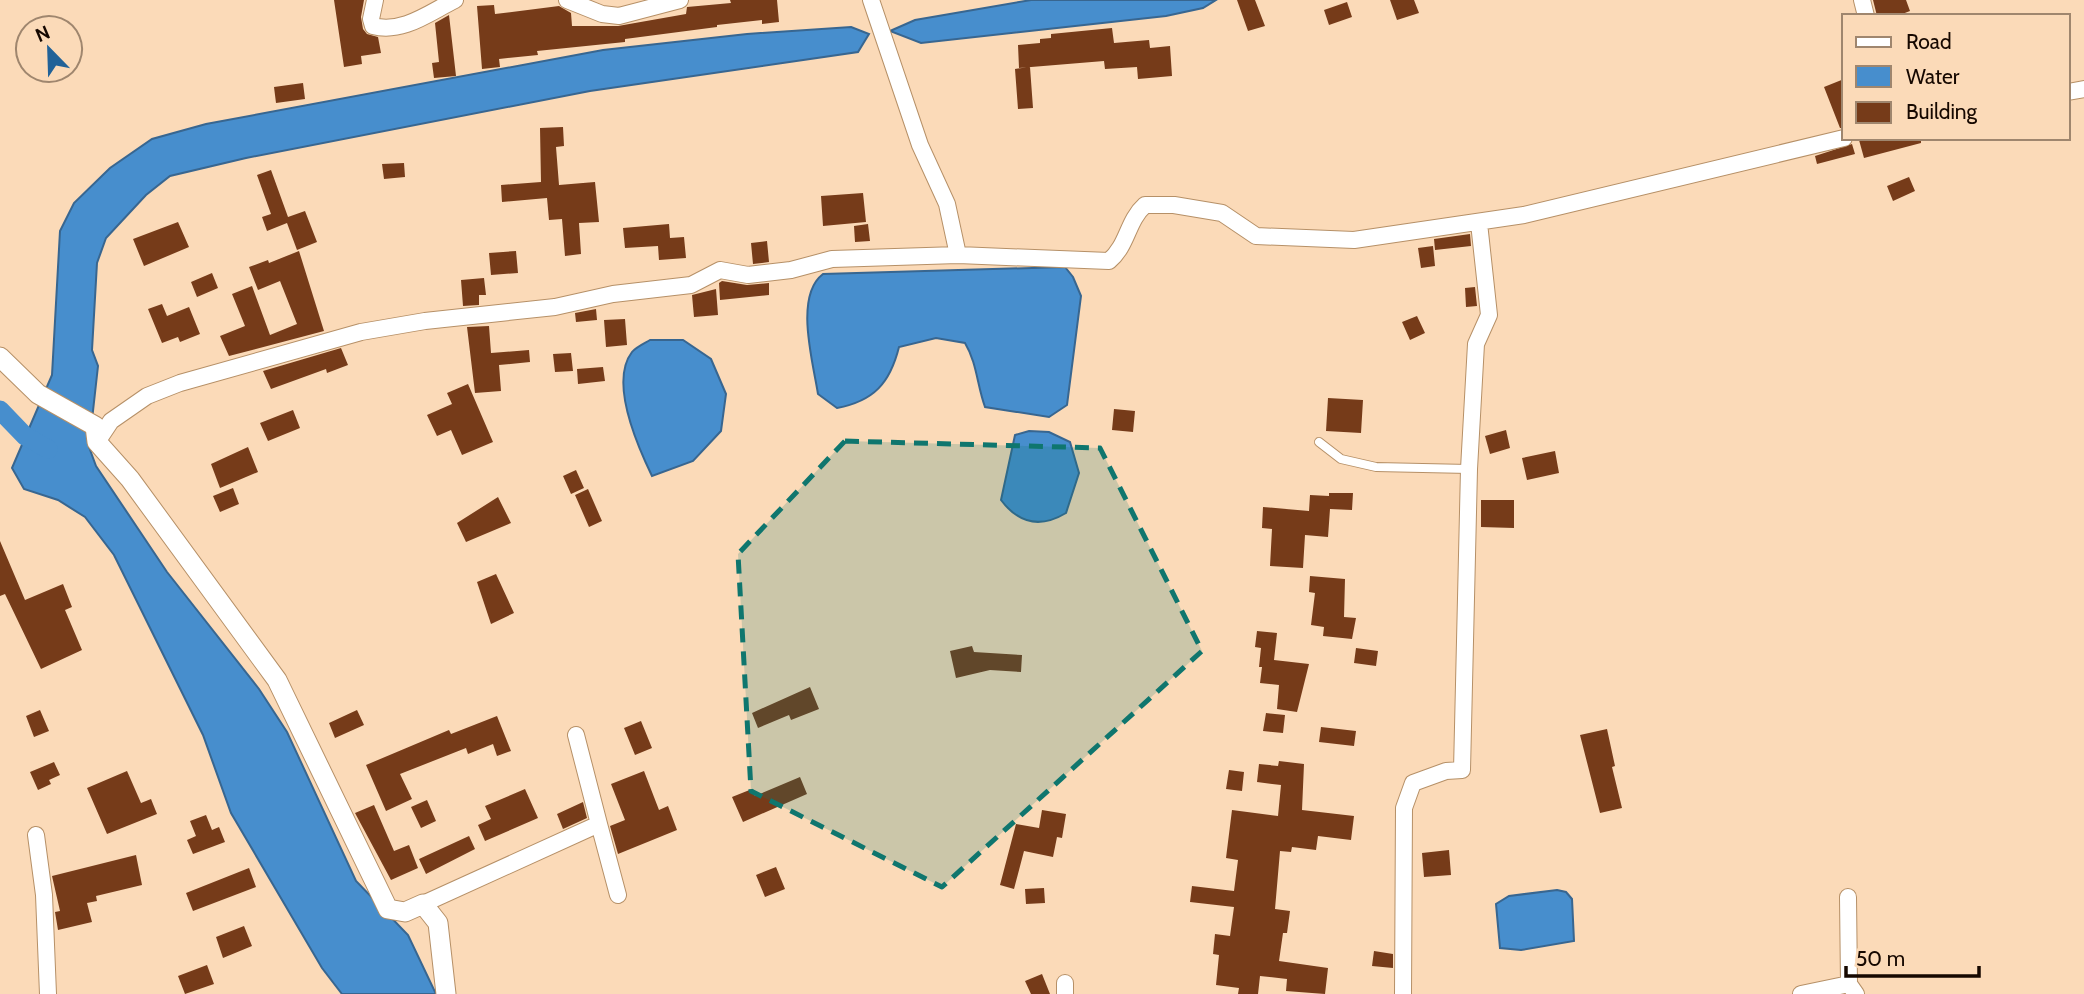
<svg xmlns="http://www.w3.org/2000/svg" width="2084" height="994" viewBox="0 0 2084 994" font-family="Cabin,sans-serif">
	<rect width="100%" height="100%" fill="#fbdab8"/>
	<!-- water -->
	<path fill="#478ecd" stroke="#386690" stroke-width="2" d="M1031,0H1216L1203,8L1166,16L921,43L890,31L915,20Z
		M851,27L869,34L858,52L590,91L246,158L170,176L146,195L106,238L97,263L92,350L98,366L89,447L96,466L167,572L259,689L287,732L356,881L408,935L436,994H342L322,968L231,813L203,735L114,555L85,517L58,500L24,489L12,468L52,375L60,231L74,203L110,168L152,139L206,124L603,50L747,34Z
		M1065,267L1073,277L1081,296L1067,405L1049,417L985,407C977,385 977,363 965,343L936,338L899,347C890,383 874,401 837,408L818,394C813,362 794,296 823,274Z
		M650,340H683L711,359L726,394L721,431L693,461L652,476C638,447 609,382 632,352C636,347 645,343 650,340Z
		M1029,431L1049,432L1070,442L1079,473L1066,513C1041,528 1019,524 1001,500L1015,435Z
		M1557,890L1566,892L1572,899L1574,941L1521,950L1500,948L1496,904L1509,896Z"/>
	<g fill="none" stroke-linecap="round" stroke-linejoin="round">
		<!-- canal -->
		<path stroke="#478ecd" stroke-width="19" d="M0,410L25,436L48,449"/>
	</g>
	<!-- building -->
	<path fill="#763b19" d="M334,0H364L361,17L363,29L367,34L378,37L381,53L361,56L362,64L344,67Z
		M730,0H777L779,22L762,24V20L717,25V27L625,39V42L537,51L538,55L499,59L500,67L482,69L477,6L494,5L495,14L559,6L571,13L572,26H618L686,14L687,7L731,3Z
		M1237,0H1255L1265,26L1248,31Z
		M1390,0H1414L1419,13L1397,20Z
		M1873,0H1906L1910,11L1897,16H1877Z
		M1347,2L1352,17L1329,25L1324,10Z
		M449,15L456,76L434,78L432,63L439,62L435,23Z
		M1112,28L1114,43L1149,40L1150,48L1170,46L1172,76L1138,79L1137,67L1105,69L1104,61L1019,68L1018,45L1040,43V39L1051,38V34Z
		M1030,67L1033,108L1018,109L1015,69Z
		M1844,79V128H1840L1824,87Z
		M303,83L305,99L276,103L274,87Z
		M563,127L564,146L556,147L559,185L595,182L599,222L579,223L581,254L565,256L562,219L549,220L547,198L502,202L501,185L541,182L540,128Z
		M1867,138H1921V143L1864,158L1859,140Z
		M1852,144L1855,154L1817,164L1815,156Z
		M404,163L405,177L384,179L382,164Z
		M271,170L288,217L305,211L317,242L297,250L287,223L267,231L262,217L271,214L257,175Z
		M1909,177L1915,191L1893,201L1887,186Z
		M863,193L866,222L823,226L821,196Z
		M178,222L189,247L144,266L133,239Z
		M669,224L670,238L684,237L686,258L659,260L658,246L625,248L623,228Z
		M868,224L870,241L855,242L854,226Z
		M1470,234L1471,246L1435,250L1434,239Z
		M767,241L769,262L753,264L751,243Z
		M1433,246L1435,266L1421,268L1418,248Z
		M299,251L324,331L229,356L220,336L245,326L232,294L252,286L270,335L297,324L280,281L258,290L249,267L268,260L269,263Z
		M516,251L518,273L491,275L489,253Z
		M212,273L218,288L197,297L191,282Z
		M484,278L486,295H479V305L463,306L461,280Z
		M722,281L747,285L769,283V295L720,300L719,283Z
		M1475,287L1477,306L1466,307L1465,288Z
		M716,289L718,315L694,317L692,295Z
		M162,304L167,316L189,307L200,334L180,342L178,337L162,343L148,309Z
		M596,309L597,320L576,322L575,313Z
		M1417,316L1425,333L1410,340L1402,322Z
		M625,319L627,345L606,347L604,320Z
		M489,326L491,353L529,350L530,362L499,365L501,391L475,393L467,327Z
		M341,348L348,365L327,373L326,369L271,389L263,371Z
		M571,353L573,371L555,372L553,354Z
		M603,367L605,381L578,384L577,369Z
		M468,384L493,442L462,455L451,430L437,436L427,415L452,404L447,393Z
		M1328,398L1363,400L1361,433L1326,431Z
		M1114,409L1135,411L1133,432L1112,430Z
		M293,410L300,428L268,441L260,423Z
		M1506,430L1510,448L1490,454L1485,436Z
		M248,447L258,472L220,488L211,464Z
		M1555,451L1559,473L1527,480L1522,458Z
		M576,470L584,488L571,494L563,476Z
		M233,488L239,504L220,512L213,496Z
		M588,489L602,521L589,527L575,495Z
		M1329,493H1353L1352,510L1330,509L1328,537L1305,535L1303,568L1270,566L1272,529L1262,528L1263,507L1309,511L1310,495L1329,496Z
		M498,497L511,523L466,542L457,523Z
		M1481,500H1514V528L1481,527Z
		M0,541L25,600L63,584L72,607L65,610L82,650L41,669L5,594L0,596Z
		M496,574L514,613L491,624L477,582Z
		M1310,576L1345,579L1344,617L1356,618L1352,639L1323,636L1324,627L1311,625L1315,593L1309,592Z
		M1257,631L1277,633L1274,660L1309,664L1297,712L1277,709L1279,685L1260,683L1262,667H1259L1261,648L1255,647Z
		M972,646L974,652L1022,655L1021,672L990,670L956,678L950,651Z
		M1356,648L1378,651L1376,666L1354,663Z
		M810,687L819,709L791,720L789,715L758,728L752,713Z
		M40,710L49,731L34,737L26,716Z
		M357,710L364,725L335,738L329,723Z
		M1266,713L1285,715L1283,733L1263,731Z
		M497,716L511,751L497,756L493,744L468,754L466,748L400,774L412,799L386,811L366,765L449,730L451,734Z
		M641,721L652,748L635,755L624,728Z
		M1321,727L1356,731L1354,746L1319,742Z
		M1607,729L1615,766L1612,767L1622,808L1600,813L1580,735Z
		M1279,761L1304,764L1302,810L1354,816L1351,840L1318,836L1316,850L1292,847L1291,852L1280,851L1275,909L1290,911L1287,933H1283L1279,961L1328,968L1325,994L1286,991L1287,979L1260,976L1258,994H1238L1239,988L1216,985L1219,955L1213,954L1215,934L1230,936L1234,907L1190,902L1192,886L1234,891L1238,860L1226,858L1232,810L1278,816L1281,785L1257,782L1259,764L1278,766Z
		M54,762L60,775L49,780L51,784L38,790L30,772Z
		M1229,770L1244,772L1242,791L1226,789Z
		M127,771L141,803L151,799L157,814L107,834L87,788Z
		M644,771L659,810L668,806L677,830L618,854L610,826L625,820L611,784Z
		M800,777L807,794L743,822L732,797L752,789L755,796Z
		M525,789L538,818L485,841L478,825L491,819L485,806Z
		M427,800L436,821L421,828L411,807Z
		M583,802L587,818L563,829L557,814Z
		M374,805L394,851L409,845L418,868L391,880L355,813Z
		M1042,810L1066,814L1062,838L1057,837L1053,857L1024,851L1014,889L1000,885L1016,824L1039,828Z
		M206,815L212,830L219,827L225,842L193,854L187,840L196,836L190,821Z
		M469,836L475,849L426,874L419,859Z
		M1449,850L1451,875L1424,877L1422,853Z
		M136,855L142,885L96,896L97,901L87,903L92,922L58,930L55,912L60,911L52,876Z
		M776,867L785,889L765,897L756,875Z
		M249,868L256,887L193,911L186,893Z
		M1044,888L1045,903L1026,904L1025,889Z
		M244,926L252,946L223,958L216,937Z
		M1374,951L1393,954V968L1372,966Z
		M207,965L214,984L185,994L178,976Z
		M1042,974L1050,994H1031L1025,981Z"/>
	<g fill="none" stroke-linecap="round" stroke-linejoin="round">
		<defs>
			<path id="service" d="M1319,442L1341,459L1376,467L1469,469"/>
			<path id="minor" d="M375,0L371,19L373,26C403,34 430,12 455,0
				M567,0L602,14L619,16L680,0
				M871,0L920,145L947,204L958,255
				M1862,0L1866,16
				M2068,92L2084,89
				M97,442L111,421L147,396L180,383L361,332L425,321L555,307L613,294L691,285L720,270L748,275L791,270L832,259L958,255L1109,261C1128,245 1127,221 1145,205H1174L1222,213L1256,236L1354,240L1524,215L1844,138
				M576,735L599,824
				M36,835L44,895L48,994
				M1848,897L1849,984
				M423,904L599,824L618,895
				M1065,994V983
				M1403,994L1404,808L1413,783L1446,771L1462,770L1469,469L1476,344L1489,315L1479,223
				M1801,994L1849,984L1856,994"/>
			<path id="tertiary" d="M0,357L38,394L95,426L97,442L130,479L277,680L388,909L405,912L423,904L438,923L446,994"/>
		</defs>
		<!-- service casing -->
		<use href="#service" stroke="#b69067" stroke-width="10"/>
		<!-- minor casing -->
		<use href="#minor" stroke="#b69067" stroke-width="18"/>
		<!-- tertiary casing -->
		<use href="#tertiary" stroke="#b69067" stroke-width="21"/>
		<!-- service -->
		<use href="#service" stroke="#fff" stroke-width="8"/>
		<!-- minor -->
		<use href="#minor" stroke="#fff" stroke-width="16"/>
		<!-- tertiary -->
		<use href="#tertiary" stroke="#fff" stroke-width="19"/>
	</g>
	<!-- marked area -->
	<path fill="#0f766e" fill-opacity="0.2" stroke="#0f766e" stroke-width="5" stroke-dasharray="14 9" stroke-linejoin="round" d="M845,441L1100,448L1202,651L942,887L751,791L738,554Z"/>
	<!-- legend -->
	<rect x="1842" y="14" width="228" height="126" fill="#fbdab8" stroke="#9f866e" stroke-width="2"/>
	<rect x="1856" y="37" width="35" height="10" fill="#ffffff" stroke="#9f866e" stroke-width="2"/>
	<text x="1906" y="49" font-size="21" fill="#160800">Road</text>
	<rect x="1856" y="66" width="35" height="21" fill="#478ecd" stroke="#9f866e" stroke-width="2"/>
	<text x="1906" y="84" font-size="21" fill="#160800">Water</text>
	<rect x="1856" y="102" width="35" height="21" fill="#763b19" stroke="#9f866e" stroke-width="2"/>
	<text x="1906" y="119" font-size="21" fill="#160800">Building</text>
	<!-- north arrow -->
	<g transform="translate(49 49) rotate(337)"><circle r="33" fill="#fbdab8" stroke="#9f866e" stroke-width="2"/>
	<path d="M0-5L12 26L0 18L-12 26Z" fill="#216298"/>
	<text y="-10" font-size="19" font-weight="bold" text-anchor="middle" fill="#160800">N</text>
	</g>
	<!-- scale -->
	<path d="M1846 966v10h133v-10" fill="none" stroke="#160800" stroke-width="3.5"/>
	<text x="1856" y="966" font-size="21" fill="#160800" stroke="#fbdab8" stroke-width="5" paint-order="stroke">50 m</text>
</svg>
